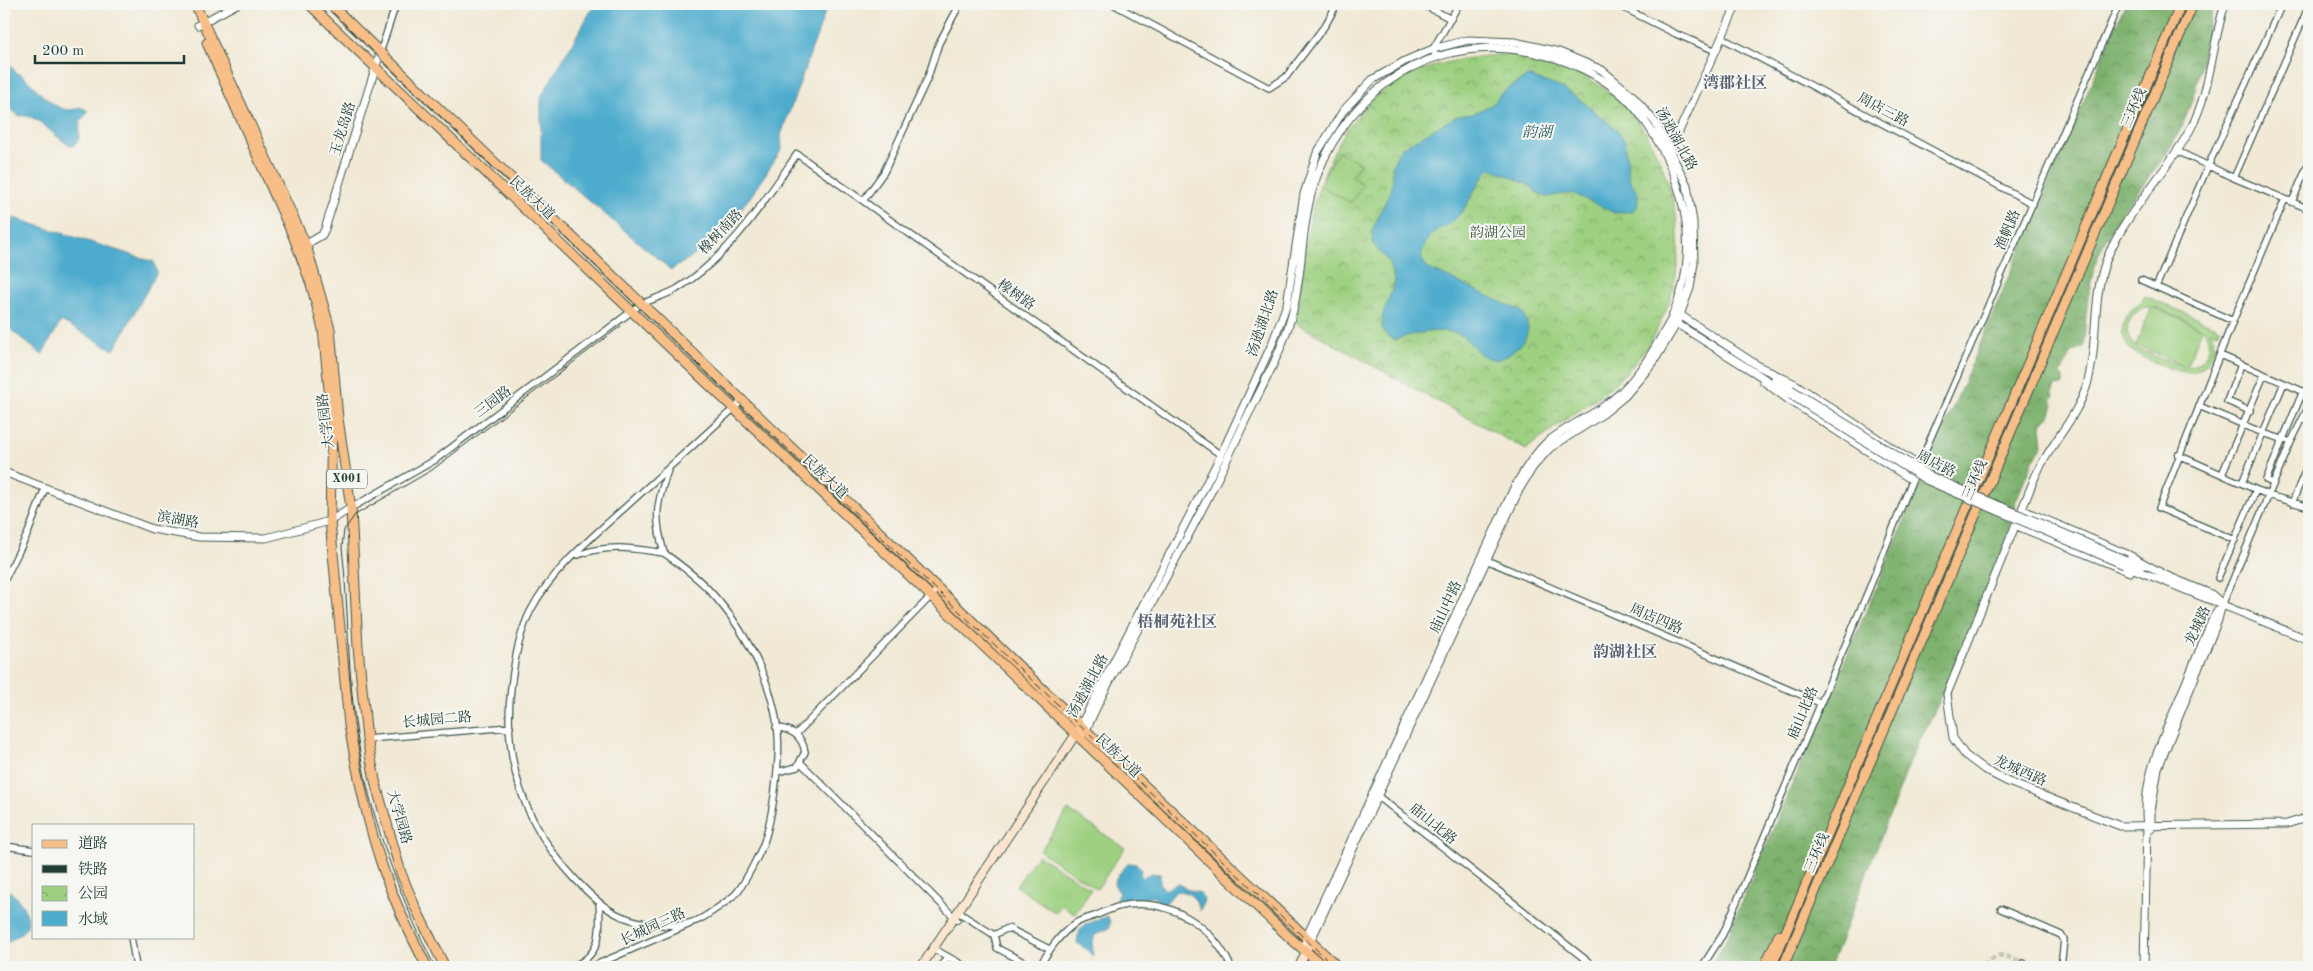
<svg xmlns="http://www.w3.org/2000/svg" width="2313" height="971" viewBox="0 0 2313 971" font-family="'Old Standard TT','Noto Serif SC',serif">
	<defs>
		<pattern id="forest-crowns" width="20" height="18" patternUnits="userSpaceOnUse" patternTransform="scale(1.25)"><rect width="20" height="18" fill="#7eb26e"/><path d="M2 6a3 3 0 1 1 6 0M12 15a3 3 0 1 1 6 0" fill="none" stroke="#67925b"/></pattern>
		<pattern id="park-crowns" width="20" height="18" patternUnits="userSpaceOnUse" patternTransform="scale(1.25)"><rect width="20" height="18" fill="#9dd080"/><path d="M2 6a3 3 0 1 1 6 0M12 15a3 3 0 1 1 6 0" fill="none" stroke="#7faa6a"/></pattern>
	</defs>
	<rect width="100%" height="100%" fill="#f6f6f2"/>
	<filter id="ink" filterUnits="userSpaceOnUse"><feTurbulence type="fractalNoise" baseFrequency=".02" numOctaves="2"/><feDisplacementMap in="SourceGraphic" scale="10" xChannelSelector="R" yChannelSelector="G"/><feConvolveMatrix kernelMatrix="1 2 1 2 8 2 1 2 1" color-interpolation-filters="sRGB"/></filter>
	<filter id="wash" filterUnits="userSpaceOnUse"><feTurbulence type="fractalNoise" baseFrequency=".0096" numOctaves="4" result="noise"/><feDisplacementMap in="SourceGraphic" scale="20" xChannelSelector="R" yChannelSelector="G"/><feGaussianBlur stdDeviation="1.12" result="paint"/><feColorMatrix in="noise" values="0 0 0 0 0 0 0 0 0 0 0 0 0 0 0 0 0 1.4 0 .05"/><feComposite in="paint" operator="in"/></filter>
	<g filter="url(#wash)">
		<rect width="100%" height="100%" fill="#f1e9d5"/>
		<!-- forest -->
		<path fill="url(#forest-crowns)" stroke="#4e7851" d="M2125,4H2214C2203,44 2200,88 2182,126C2163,168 2124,200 2104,243C2088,275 2086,311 2084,347L2071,352L2061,373L2064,378V385L2055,386L2052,394L2054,395L2051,402L2054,404L2051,414L2041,425L2043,446L2032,462L2015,503L2003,552L1943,694L1914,752L1830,967H1711L1725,942Z"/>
		<!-- park -->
		<path fill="url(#park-crowns)" stroke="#5e865a" d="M1516,54C1553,62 1586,73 1616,97C1635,114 1649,136 1659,159C1688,225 1686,293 1642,353C1613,395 1563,417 1526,450L1299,325L1296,322C1303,279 1304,232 1318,191C1352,88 1414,58 1516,54Z"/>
		<!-- garden -->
		<path fill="#9dd080" stroke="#5e865a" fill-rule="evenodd" d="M1338,151L1360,163L1352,177L1363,184L1351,203L1319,185Z
			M2145,296L2220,328L2218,333L2211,331C2219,349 2210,371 2187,372C2177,373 2139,357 2131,350C2125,344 2121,334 2123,325C2126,308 2139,308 2145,296ZM2145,307L2158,308L2201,328L2152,307L2136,345L2185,366C2173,364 2143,353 2134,345C2120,332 2130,313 2145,307ZM2202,329C2218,342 2206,365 2186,367Z
			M1068,810L1125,848L1097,889L1040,851Z
			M1038,855L1091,889L1075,914L1061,905L1056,913L1016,886Z"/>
		<!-- water -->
		<path fill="#4eaccd" stroke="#367480" d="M595,4H828L781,135L782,149L751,196L709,246L671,270L541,160V97Z
			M4,57L16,73L22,75C36,87 60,120 79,107L87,110V114L80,121L79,139L73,146C51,138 41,113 19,116L4,104Z
			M1528,76L1562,88L1582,101L1618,131L1625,141L1629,179L1638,193L1637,207L1631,211L1615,213L1572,193L1546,197L1537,193L1531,186L1491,168C1476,181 1472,201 1458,216C1441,234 1429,224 1421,257L1427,268L1521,311C1539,334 1518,351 1497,360C1474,355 1481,352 1466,339C1451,324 1411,334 1394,340L1385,334L1382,327L1383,314L1395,282L1388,261L1373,244L1372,231L1391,189L1393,177L1392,166L1400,149L1457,116L1472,114L1493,104L1500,94Z
			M14,218L154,262L157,272L114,350L61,321L42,355L4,324V239Z
			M1129,863L1136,864L1141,868L1140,874L1143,878L1151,873L1160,874V884L1165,890L1178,883L1186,889L1200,893L1204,900L1200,911C1197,899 1190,891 1176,891L1165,904H1161L1153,896H1149L1146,899C1139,896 1127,901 1118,901L1116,898L1119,893L1114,883C1116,876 1123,869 1129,863Z
			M9,891C18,897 33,917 26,928C22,934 10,940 4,945V892Z
			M1108,916L1110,923L1109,928L1095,935L1092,942L1093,952L1092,956L1088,950L1077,943L1079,930L1087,924Z"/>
	</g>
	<g filter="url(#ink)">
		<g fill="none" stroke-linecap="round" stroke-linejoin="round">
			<!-- minor-tunnel -->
			<path stroke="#c7c7b5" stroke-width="5.5" stroke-dasharray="5.5 3" stroke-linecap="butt" d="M1985,967C1999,950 2003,954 2023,963"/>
			<defs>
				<path id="minor" d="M1113,4L1269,88L1286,77L1326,24L1337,4
					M1422,4L1451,19
					M1616,4L1676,34L1716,51
					M2298,4L2309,8
					M1722,38L2033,204
					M380,53L396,4
					M1436,57L1433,49L1459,4
					M2177,151L2234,178L2309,209
					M2234,178L2308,8
					M863,201L884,172L928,77L939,43L960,4
					M2292,202L2309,162
					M2141,280L2233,321
					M2156,287L2208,166L2282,4
					M2220,355L2309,394
					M2241,365L2227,401L2250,411
					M2199,406L2263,433L2291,442
					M2178,455L2268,495L2309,507
					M1918,467L2119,4
					M2222,474L2264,375
					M2242,483L2284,383
					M2273,483L2266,480L2303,391
					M2292,503L2309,462
					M351,508L435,460L641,304C653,299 666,295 677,289C729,257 763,203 797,154L1221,455
					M2235,540L2159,508L2233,321L2285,199
					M664,553C679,564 696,576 709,590C749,633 783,699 778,759C776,786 773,813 765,839C762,850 745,882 738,891C733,898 704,918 696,921C673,929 643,925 621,916C604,909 589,894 576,880C525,826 502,763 511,688C514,662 519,633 531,610C552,569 596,534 630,503C667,469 705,435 742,401
					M578,555C606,544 634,548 664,553C654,517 656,505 668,470
					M1484,559L1820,703
					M2218,578L2256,490
					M4,581L28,533L45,488
					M2223,603L2291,442L2309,406
					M776,727C792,730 802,735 805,752L797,767L777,772
					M796,734L938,589
					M367,739L510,727
					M801,763L957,920
					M1375,794L1595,967
					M4,846L34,850
					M2001,909L2061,935L2064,940L2061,967
					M958,912L994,935
					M131,937L136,967
					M934,949L961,964L959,967
					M2023,963L2033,967
					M1313,966L1314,967
					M569,967C602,958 601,931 599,902
					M591,967L690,924
					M940,967L947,957
					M1033,967L997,948L994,935L1008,928L1049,949
					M1039,967C1048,952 1060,933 1076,923C1082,919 1090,918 1097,915C1106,911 1117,906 1126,905C1172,899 1213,926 1231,967
					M1702,967L1723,934L1869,589L1913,478"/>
				<path id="tertiary" d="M2225,4C2212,44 2211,90 2191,128C2167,173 2127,210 2107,258C2091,299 2099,343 2087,385C2076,419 2050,444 2035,477L1947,694L1953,738L1965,755L1985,770L2006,781L2120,826L2287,824L2309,817
					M198,25L237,4
					M1670,151L1737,4
					M303,246L322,235L325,229L380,53
					M1677,313L1760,367
					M1758,366L1795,384L1918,465
					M1775,378L1791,389
					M1763,381L1786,398L1912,480
					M4,472L152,529L199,537L266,538L330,521L351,508
					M2023,510L2129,555L2167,576
					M2017,526L2130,572
					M2126,560L2143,566
					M2124,565L2309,640
					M2165,575L2211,594L2218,600
					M1076,734L1221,455L1272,344L1287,304L1304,194L1317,153L1343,111L1372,80L1405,61L1433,49L1468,40L1515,42L1559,52L1602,70L1634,97L1655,122L1687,185L1693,222L1694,263L1690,288L1677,323L1653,363L1625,396L1603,414L1550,448L1533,467L1519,490L1310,942
					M1079,738L1086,731C1099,697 1119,665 1136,633C1174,562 1213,492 1246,419C1262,387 1281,353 1291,318C1303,277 1300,232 1312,191C1337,103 1417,40 1509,49C1559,54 1612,75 1642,117C1677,165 1697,226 1683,285C1680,297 1675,309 1671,320L1789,394
					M2151,829V811L2158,768L2218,620L2221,608
					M1304,949L1306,938L1514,488C1523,472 1532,457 1545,444C1568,424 1599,414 1621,392C1642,372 1656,346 1671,320
					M2144,967L2147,826C2141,782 2161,743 2177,704C2189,675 2201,646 2213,618L2223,603"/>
				<path id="secondary" d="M921,967L1076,734
					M1299,967L1310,942"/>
				<path id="primary" d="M195,4L306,245L330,329L338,418L351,508L358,647L367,739L376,785L401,873L416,909L445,967
					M309,4L1289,937L1324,967
					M330,4L1081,726L1338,967
					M207,43L294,238L311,284L323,329L332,419L330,521L349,725C358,776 368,828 386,877C397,908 412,938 427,967"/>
				<path id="trunk" d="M1764,967L1779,935
					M1771,967L2181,4
					M1783,967L2193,4"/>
			</defs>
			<!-- minor casing -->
			<use href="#minor" stroke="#3e574c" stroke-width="8"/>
			<!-- tertiary casing -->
			<use href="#tertiary" stroke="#3e574c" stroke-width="9"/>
			<!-- secondary casing -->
			<use href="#secondary" stroke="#3e574c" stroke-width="10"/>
			<!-- primary casing -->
			<use href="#primary" stroke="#3e574c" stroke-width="11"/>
			<!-- trunk casing -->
			<use href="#trunk" stroke="#3e574c" stroke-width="11"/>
			<!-- minor -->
			<use href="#minor" stroke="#fff" stroke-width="5.5"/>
			<!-- tertiary -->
			<use href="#tertiary" stroke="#fff" stroke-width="7"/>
			<!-- secondary -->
			<use href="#secondary" stroke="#fce5cf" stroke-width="8"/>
			<!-- primary -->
			<use href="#primary" stroke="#f7be88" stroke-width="9"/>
			<!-- trunk -->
			<use href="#trunk" stroke="#f7be88" stroke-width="9"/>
			<!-- tram -->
			<path stroke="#1f3d34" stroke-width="1" d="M435,967C398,894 370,817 357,735C347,673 349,609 342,547L344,530L355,515L432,470L621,326"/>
			<!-- rail -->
			<path stroke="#1f3d34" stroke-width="1" stroke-dasharray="8 4" stroke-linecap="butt" d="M324,4L660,328L1335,967"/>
			<defs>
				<path id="tertiary-bridge" d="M1791,389L1928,475L2126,560
					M1789,394L1926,480L2124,565"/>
			</defs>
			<!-- tertiary-bridge casing -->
			<use href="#tertiary-bridge" stroke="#3e574c" stroke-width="9" stroke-linecap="butt"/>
			<!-- tertiary-bridge -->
			<use href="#tertiary-bridge" stroke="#fff" stroke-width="7"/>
		</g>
	</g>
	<g text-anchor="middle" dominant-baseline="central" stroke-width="4" stroke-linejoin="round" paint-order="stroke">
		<!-- shield labels -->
		<rect fill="#f6f6f2" stroke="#60746d" stroke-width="1" x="327" y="469.5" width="40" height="19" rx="4"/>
		<g font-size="12" font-weight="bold" fill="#1f3d34">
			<text x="347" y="479">X001</text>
		</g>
		<!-- street labels -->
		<g font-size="14" fill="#1f3d34" stroke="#f6f6f2">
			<text transform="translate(2134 108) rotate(-67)">三环线</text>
			<text transform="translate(1883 110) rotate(28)">周店三路</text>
			<text transform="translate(343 129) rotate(-73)">玉龙岛路</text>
			<text transform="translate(1676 139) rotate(61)">汤逊湖北路</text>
			<text transform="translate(532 198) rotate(44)">民族大道</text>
			<text transform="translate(2008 230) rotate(-67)">渔帆路</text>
			<text transform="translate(721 232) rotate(-46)">橡树南路</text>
			<text transform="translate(1016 295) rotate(35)">橡树路</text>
			<text transform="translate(1263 323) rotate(-71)">汤逊湖北路</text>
			<text transform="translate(493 402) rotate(-37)">三园路</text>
			<text transform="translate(326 421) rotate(-97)">大学园路</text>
			<text transform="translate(1936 464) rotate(27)">周店路</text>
			<text transform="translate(825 477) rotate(44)">民族大道</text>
			<text transform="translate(1975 480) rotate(-67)">三环线</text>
			<text transform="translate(178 520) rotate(10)">滨湖路</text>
			<text transform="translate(1446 607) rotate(-65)">庙山中路</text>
			<text transform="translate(1656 619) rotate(23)">周店四路</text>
			<text transform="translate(2198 626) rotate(-65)">龙城路</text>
			<text transform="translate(1088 686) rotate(-62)">汤逊湖北路</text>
			<text transform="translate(1803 713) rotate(-67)">庙山北路</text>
			<text transform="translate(437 720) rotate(-5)">长城园二路</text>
			<text transform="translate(1118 756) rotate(44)">民族大道</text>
			<text transform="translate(2020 771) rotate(24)">龙城西路</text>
			<text transform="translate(399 817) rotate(74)">大学园路</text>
			<text transform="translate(1433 824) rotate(39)">庙山北路</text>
			<text transform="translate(1817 853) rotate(-67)">三环线</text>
			<text transform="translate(653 927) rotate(-25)">长城园三路</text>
		</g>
		<!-- park labels -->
		<g font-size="14" fill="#385a43" stroke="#f6f6f2">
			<text x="1498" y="233">韵湖公园</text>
		</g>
		<!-- water labels -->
		<g font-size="15" font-style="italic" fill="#2d5e62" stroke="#f6f6f2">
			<text x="1537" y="133">韵湖</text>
		</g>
		<!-- quarter labels -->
		<g font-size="16" font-weight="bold" fill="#566071" stroke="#f6f6f2">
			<text x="1735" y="84">湾郡社区</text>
			<text x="1177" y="623">梧桐苑社区</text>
			<text x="1625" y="653">韵湖社区</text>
		</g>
	</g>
	<!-- margin -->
	<rect width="2313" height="971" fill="none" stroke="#f6f6f2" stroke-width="20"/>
	<!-- legend -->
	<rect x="32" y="824" width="162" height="115" fill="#f6f6f2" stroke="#a0aca6"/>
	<rect x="42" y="840" width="25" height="8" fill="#f7be88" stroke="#a0aca6"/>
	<text x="78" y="848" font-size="15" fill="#1f3d34">道路</text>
	<rect x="42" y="865" width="25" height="8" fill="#1f3d34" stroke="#a0aca6"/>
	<text x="78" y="874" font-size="15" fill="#1f3d34">铁路</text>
	<rect x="42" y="886" width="25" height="15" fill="url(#park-crowns)" stroke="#a0aca6"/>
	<text x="78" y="898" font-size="15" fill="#1f3d34">公园</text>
	<rect x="42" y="911" width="25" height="15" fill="#4eaccd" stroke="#a0aca6"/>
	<text x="78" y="924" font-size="15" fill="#1f3d34">水域</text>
	<!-- scale -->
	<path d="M35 55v8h149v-8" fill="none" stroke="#1f3d34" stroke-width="2.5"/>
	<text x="42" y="55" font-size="15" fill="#1f3d34" stroke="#f6f6f2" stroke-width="4" paint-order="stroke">200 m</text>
</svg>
